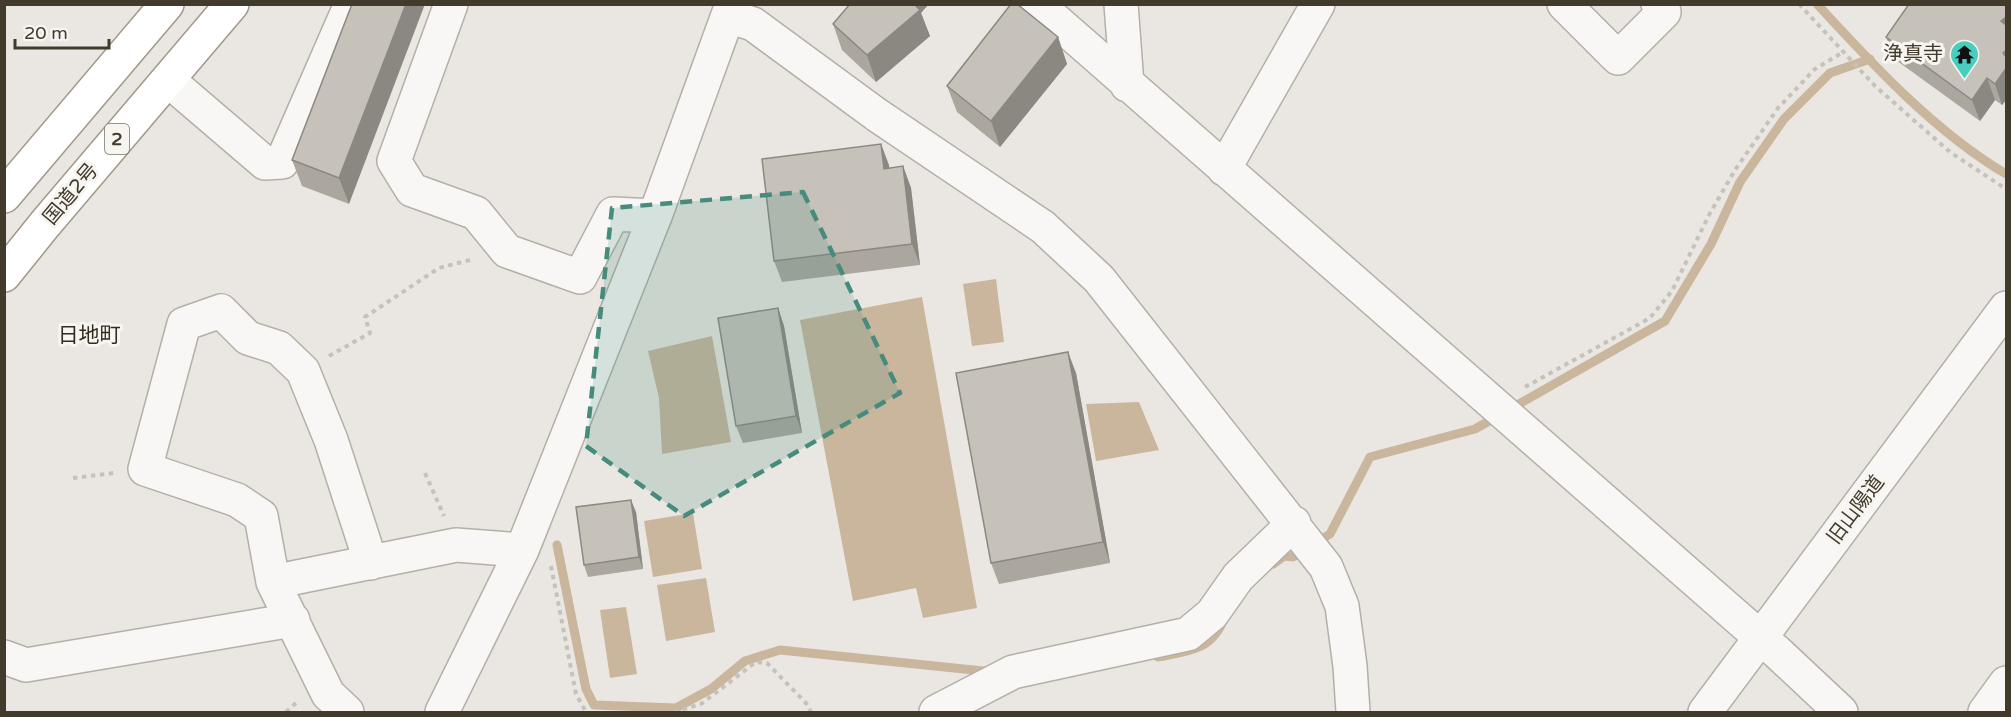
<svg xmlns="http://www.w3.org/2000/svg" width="2011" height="717" viewBox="0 0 2011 717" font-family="'Varela Round','Noto Sans JP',sans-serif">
	<rect width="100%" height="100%" fill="#eae7e2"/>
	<!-- water -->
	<path fill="#cab69d" d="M996,279L1004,342L972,346L963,284Z
		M922,297L977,608L923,618L916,588L853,601L800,320Z
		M712,336L731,442L662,454L659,398L648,351Z
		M1139,402L1159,450L1096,461L1086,404Z
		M693,513L702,569L653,577L644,521Z
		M706,578L715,632L666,641L657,585Z
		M626,607L637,674L610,678L600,610Z"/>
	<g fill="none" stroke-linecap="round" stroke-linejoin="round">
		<!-- stream -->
		<path stroke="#cab69d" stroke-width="9" d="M1817,4C1873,65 1935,132 2006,174
			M557,545L586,689L594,705L676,708L711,689L745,661L780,650L993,672
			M1273,564L1284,556L1293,557L1330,534L1370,457L1475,429L1665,321L1711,244L1740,182L1784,119L1830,73L1870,59
			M1158,657C1188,651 1211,651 1224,619"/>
		<defs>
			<path id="minor" d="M451,4L394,161L412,190L476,213L507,251L580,277L613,214L655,216
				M1037,4L1777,652L1841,712
				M1121,4L1127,85
				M1564,4L1618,58L1664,12L1658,4
				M728,16L753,24L877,115L1043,227L1099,279L1326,567L1342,606L1350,666L1353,712
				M168,80L265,163L282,162L351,4
				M1224,169L1318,4
				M273,582L456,545L522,550
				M4,657L26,665L293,620
				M347,712L328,694L273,582L261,516L237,500L145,469L184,324L221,311L248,338L279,348L303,371L331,440L371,563
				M442,712L522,550L655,216L732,4
				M936,712L1013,672L1188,634L1212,614L1238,577L1294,523
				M1705,712L2006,308
				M1985,712L2006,683"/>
			<path id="highway" d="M4,196L167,4
				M4,275L45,224L232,4"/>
		</defs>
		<!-- minor casing -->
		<use href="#minor" stroke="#b4b0a7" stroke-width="36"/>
		<!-- highway casing -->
		<use href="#highway" stroke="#a19889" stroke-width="36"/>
		<!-- path -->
		<path stroke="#c5c2bc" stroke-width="4" stroke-dasharray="4.5 4.5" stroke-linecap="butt" d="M1799,4L1875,86L1950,152L2006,189
			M329,356L370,333L365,317L439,268L474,259
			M1525,387L1650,318L1672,291L1709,215L1735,170L1778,108L1815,69L1843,52
			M425,473L444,516
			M73,478L114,473
			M551,566L576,694L586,712
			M286,712L297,702
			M674,712L701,704L756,662L767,663L806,703L811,712"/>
		<!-- minor -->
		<use href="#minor" stroke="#f8f7f5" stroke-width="33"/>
		<!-- highway -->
		<use href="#highway" stroke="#fff" stroke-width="33"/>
	</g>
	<!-- wall -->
	<path fill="#aba79f" d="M352,4L349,204L302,186L292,160Z
		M2007,4V99L2002,105L1995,100L1980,121L1893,58L1886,37Z
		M921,13L930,36L876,82L842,50L833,24Z
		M1058,37L1067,64L1000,147L957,112L947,86Z
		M881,144L889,168L903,166L911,188L920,265L782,282L774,261Z
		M778,308L784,326L802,433L743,443L736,426Z
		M1076,373L1110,563L999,584L991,563Z
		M636,512L643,569L588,577L584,565Z"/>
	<!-- shaded-wall -->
	<path fill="#8b8882" d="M406,4H425L349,204L339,178Z
		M907,4H929L921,13L930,36L876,82L867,55Z
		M2006,15L2007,17V36L2001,21Z
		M1058,37L1067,64L1000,147L991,121Z
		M2007,67V99L2002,105L1995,84Z
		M1987,78L1995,100L1980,121L1972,100Z
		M881,144L889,165L891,190L884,169Z
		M903,166L911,188L920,265L912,244Z
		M778,308L784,326L802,433L796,416Z
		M1068,352L1076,373L1110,563L1103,542Z
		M631,500L636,512L643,569L639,557Z"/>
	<!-- building -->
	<path fill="#c7c2b9" stroke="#8b8882" stroke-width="1.5" d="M352,4H406L339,178L292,160Z
		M850,4H914L920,10L867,55L833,24Z
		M1011,4H1017L1058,37L991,121L947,86Z
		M1909,4H2007V16L2001,21L2007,26V50L2003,53L2007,58V67L1995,84L1987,78L1972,100L1886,37Z
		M881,144L884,169L903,166L912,244L774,261L762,159Z
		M778,308L796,416L736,426L718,318Z
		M1068,352L1103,542L991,563L956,373Z
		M631,500L639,557L584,565L576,507Z"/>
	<!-- marked area -->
	<path fill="#468b7b" fill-opacity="0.2" stroke="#468b7b" stroke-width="4.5" stroke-dasharray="12 8" stroke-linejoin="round" d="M803,192L900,393L684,516L586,446L612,208Z"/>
	<!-- icons -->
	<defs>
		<symbol id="temple-pin" viewBox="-11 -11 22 30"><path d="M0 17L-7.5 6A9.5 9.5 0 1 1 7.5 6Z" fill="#49cdbe" stroke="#f7f5f1"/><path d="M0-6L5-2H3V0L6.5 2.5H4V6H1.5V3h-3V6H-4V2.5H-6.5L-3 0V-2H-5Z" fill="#111"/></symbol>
	</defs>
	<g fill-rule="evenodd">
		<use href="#temple-pin" x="1948" y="38" width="33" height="45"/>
	</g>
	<g text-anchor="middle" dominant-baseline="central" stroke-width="6" stroke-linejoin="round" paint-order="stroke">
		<!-- shield labels -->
		<rect fill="#f7f5f1" stroke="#787266" stroke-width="1.5" x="105" y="124" width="24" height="30" rx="4.5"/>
		<g font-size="18" font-weight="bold" fill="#423a2a">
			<text x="117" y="139">2</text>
		</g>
		<!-- poi labels -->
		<g font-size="20" fill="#423a2a" stroke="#f7f5f1" text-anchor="end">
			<text x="1943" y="54">浄真寺</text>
		</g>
		<!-- street labels -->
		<g font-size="20" fill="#423a2a" stroke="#f7f5f1">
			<text transform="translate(71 194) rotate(-50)">国道2号</text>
			<text transform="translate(1856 510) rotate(-53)">旧山陽道</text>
		</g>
		<!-- neighbourhood labels -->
		<g font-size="21" fill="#332c1c" stroke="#f7f5f1">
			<text x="89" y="335">日地町</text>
		</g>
	</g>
	<!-- border -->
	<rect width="2011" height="717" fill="none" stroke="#423a2a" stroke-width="12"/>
	<!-- scale -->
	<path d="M15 39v9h94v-9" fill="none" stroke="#423a2a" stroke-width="3"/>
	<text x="24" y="39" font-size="18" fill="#423a2a" stroke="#f7f5f1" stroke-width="4.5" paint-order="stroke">20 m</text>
</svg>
